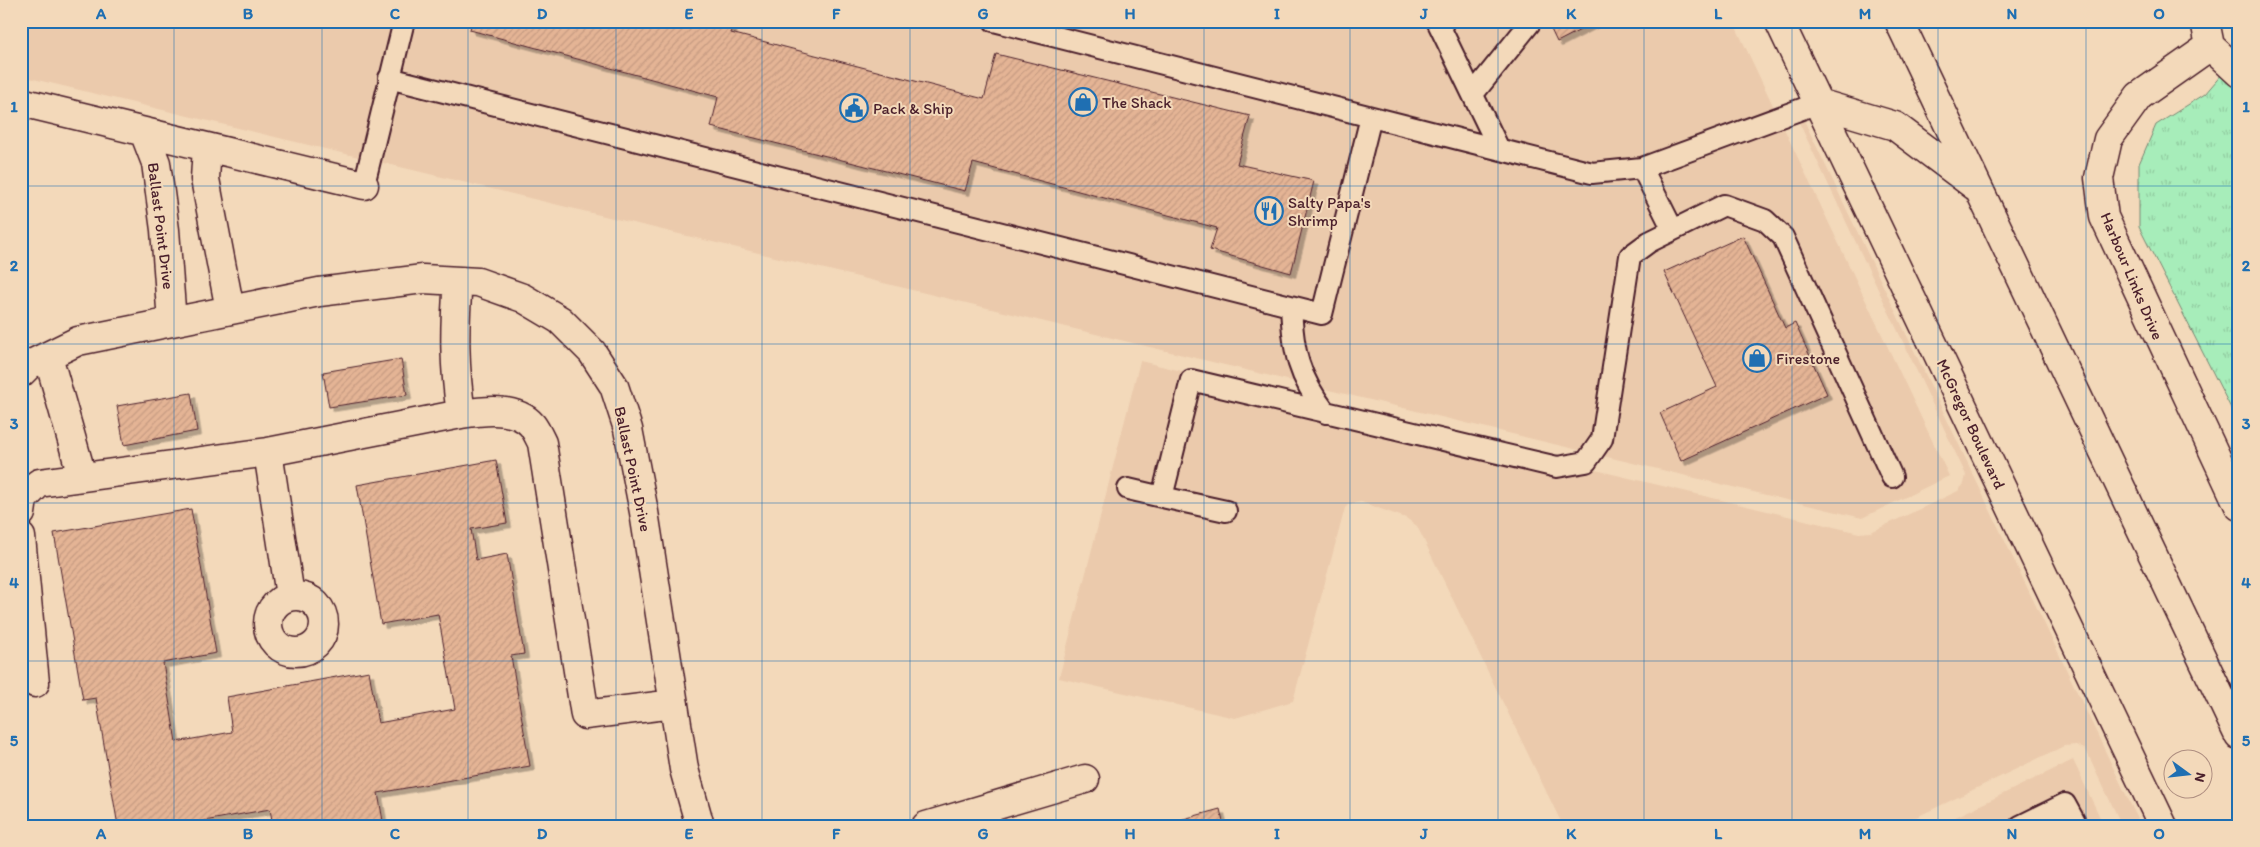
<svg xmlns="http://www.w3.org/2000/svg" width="2260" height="847" viewBox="0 0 2260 847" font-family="Itim,sans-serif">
	<defs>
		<pattern id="grass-tufts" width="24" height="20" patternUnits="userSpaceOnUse" patternTransform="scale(1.25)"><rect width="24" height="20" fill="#a7edba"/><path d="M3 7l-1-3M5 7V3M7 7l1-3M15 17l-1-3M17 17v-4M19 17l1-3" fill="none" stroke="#91cba0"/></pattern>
		<pattern id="building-hatch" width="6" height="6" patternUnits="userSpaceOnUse" patternTransform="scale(1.25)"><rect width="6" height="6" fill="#e4b495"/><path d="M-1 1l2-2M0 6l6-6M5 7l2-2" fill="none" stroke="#c59a81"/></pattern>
		<filter id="shadow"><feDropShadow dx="4.5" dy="4.5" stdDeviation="0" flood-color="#0004"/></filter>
	</defs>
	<rect width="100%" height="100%" fill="#f3d9ba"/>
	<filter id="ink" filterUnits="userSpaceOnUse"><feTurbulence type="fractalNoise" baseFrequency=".02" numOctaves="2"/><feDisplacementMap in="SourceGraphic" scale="10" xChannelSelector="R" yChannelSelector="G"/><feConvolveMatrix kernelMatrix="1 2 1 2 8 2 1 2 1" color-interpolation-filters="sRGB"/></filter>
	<g filter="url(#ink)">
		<!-- built -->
		<path fill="#ebcaac" d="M21,21H1733L1949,476L1862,518L21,76Z
			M1796,116L1803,118L2141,826H2122L2086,750L2076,745L2064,746L1898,826H1563L1417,526L1406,518L1361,502L1349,504L1345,508L1293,701L1235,718L1059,678L1140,361L1859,533L1871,532L1958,491L1964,484L1966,475Z
			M2073,760L2104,826H1937Z"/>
		<!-- grass -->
		<path fill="url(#grass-tufts)" stroke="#788672" d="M2239,54V424L2139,227V164L2156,125L2205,94Z"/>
		<!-- building -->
		<path fill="url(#building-hatch)" stroke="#4a1f2b" filter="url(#shadow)" d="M472,21H734L731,33L984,99L996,54L1250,116L1237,164L1314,181L1291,273L1210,250L1217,228L973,163L965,191L711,127L718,97L470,30Z
			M1547,21H1598L1557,42Z
			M1743,236L1785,328L1795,323L1827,394L1681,461L1660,413L1717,387L1664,272Z
			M401,359L407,395L329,407L323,372Z
			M191,393L197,431L124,445L117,406Z
			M496,460L507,523L471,529L476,560L507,554L524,654L511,656L530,766L378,793L383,821L358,826H273L270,809L177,826H118L96,698L83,700L54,533L191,509L216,653L163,663L176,742L232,732L227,697L369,671L378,723L455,709L438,614L381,624L357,485Z
			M1220,809L1224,826H1158Z"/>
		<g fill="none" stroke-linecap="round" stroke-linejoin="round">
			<defs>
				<path id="service" d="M994,21L1592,173L1642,168L1818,103
					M1437,21L1499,149
					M389,78L1322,314L1371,117
					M1473,94L1530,23L1529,21
					M1642,168L1673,230
					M364,185L404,21
					M1291,306C1293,352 1298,376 1326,413
					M1128,489L1162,497L1191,380L1557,467L1586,462L1602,439L1630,256L1649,242L1724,205L1765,220L1783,237L1892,477
					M1162,497L1226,511
					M2020,826L2065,804L2077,826"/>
				<path id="minor" d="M2205,21L2210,46L2239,73
					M2210,46L2139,96L2108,139L2099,178L2104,217L2239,506
					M21,102L364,185
					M144,132L156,163L165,230L172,322
					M207,147L205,179L230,310
					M458,281C454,330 454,365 461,414
					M48,356L82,476
					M21,373L29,365L78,341L319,292L423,279L478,282L523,298L560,320L592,352L614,386L628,429L644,512L684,769L700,826
					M268,452L290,596
					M21,513L23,499L39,483L268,452L461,414C482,411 516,406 532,425C536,430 539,437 542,443L585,715L674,704
					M21,537L35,683
					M268 624a28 28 0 1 1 56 0a28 28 0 1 1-56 0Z
					M926,826L1085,779"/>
				<path id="secondary" d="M1779,21L2163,826
					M1899,21L2239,736
					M1818,103L1895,126L1975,186"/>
			</defs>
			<!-- service casing -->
			<use href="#service" stroke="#4a1f2b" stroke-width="24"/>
			<!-- minor casing -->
			<use href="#minor" stroke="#4a1f2b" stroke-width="31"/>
			<!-- secondary casing -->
			<use href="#secondary" stroke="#4a1f2b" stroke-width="31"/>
			<!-- service -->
			<use href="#service" stroke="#f3d9ba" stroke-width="20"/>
			<!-- minor -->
			<use href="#minor" stroke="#f3d9ba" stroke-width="28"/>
			<!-- secondary -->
			<use href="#secondary" stroke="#f3d9ba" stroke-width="28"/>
		</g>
	</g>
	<!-- grid -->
	<path fill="none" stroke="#1f6fb2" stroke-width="1" stroke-opacity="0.55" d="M174,21V826M322,21V826M468,21V826M616,21V826M762,21V826M910,21V826M1056,21V826M1204,21V826M1350,21V826M1498,21V826M1644,21V826M1792,21V826M1938,21V826M2086,21V826M21,186H2239M21,344H2239M21,503H2239M21,661H2239"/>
	<!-- icons -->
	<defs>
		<symbol id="shop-ring" viewBox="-11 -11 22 22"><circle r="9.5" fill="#f3d9ba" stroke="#1f6fb2" stroke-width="1.5"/><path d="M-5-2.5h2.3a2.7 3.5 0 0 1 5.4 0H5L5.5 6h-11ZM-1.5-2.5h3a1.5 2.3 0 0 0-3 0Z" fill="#1f6fb2"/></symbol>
		<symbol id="civic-ring" viewBox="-11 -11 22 22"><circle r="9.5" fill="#f3d9ba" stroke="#1f6fb2" stroke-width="1.5"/><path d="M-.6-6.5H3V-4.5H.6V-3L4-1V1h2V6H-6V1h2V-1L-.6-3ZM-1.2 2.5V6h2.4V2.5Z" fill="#1f6fb2"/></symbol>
		<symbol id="restaurant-ring" viewBox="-11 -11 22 22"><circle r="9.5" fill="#f3d9ba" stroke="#1f6fb2" stroke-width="1.5"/><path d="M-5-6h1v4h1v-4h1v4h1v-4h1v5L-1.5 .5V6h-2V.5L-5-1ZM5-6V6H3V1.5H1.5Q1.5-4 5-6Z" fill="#1f6fb2"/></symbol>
	</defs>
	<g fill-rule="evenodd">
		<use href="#shop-ring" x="1067" y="86" width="32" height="32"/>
		<use href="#civic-ring" x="838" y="92" width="32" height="32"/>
		<use href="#restaurant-ring" x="1253" y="195" width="32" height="32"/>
		<use href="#shop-ring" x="1741" y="342" width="32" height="32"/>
	</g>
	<g text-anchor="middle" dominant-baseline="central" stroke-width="4" stroke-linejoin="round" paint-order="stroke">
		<!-- poi labels -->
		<g font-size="16" fill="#4a1f2b" stroke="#f3d9ba" text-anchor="start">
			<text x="1102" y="102">The Shack</text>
			<text x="873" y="108">Pack &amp; Ship</text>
			<text x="1288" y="202">Salty Papa's<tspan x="1288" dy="18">Shrimp</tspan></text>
			<text x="1776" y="358">Firestone</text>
		</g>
		<!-- street labels -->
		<g font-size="16" fill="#4a1f2b" stroke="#f3d9ba">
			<text transform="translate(161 226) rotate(83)">Ballast Point Drive</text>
			<text transform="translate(2132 276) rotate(67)">Harbour Links Drive</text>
			<text transform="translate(1971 424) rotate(65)">McGregor Boulevard</text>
			<text transform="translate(633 469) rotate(78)">Ballast Point Drive</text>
		</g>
	</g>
	<!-- margin -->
	<rect width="2260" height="847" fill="none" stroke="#f3d9ba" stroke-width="55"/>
	<!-- north arrow -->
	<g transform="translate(2188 774) rotate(105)"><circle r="24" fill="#f3d9ba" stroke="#af8f81"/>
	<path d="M0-4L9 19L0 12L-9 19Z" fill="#1f6fb2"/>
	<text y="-8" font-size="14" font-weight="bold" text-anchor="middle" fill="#4a1f2b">N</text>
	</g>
	<rect x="28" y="28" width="2204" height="792" fill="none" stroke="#1f6fb2" stroke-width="2"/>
	<g font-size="16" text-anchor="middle" font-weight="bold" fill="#1f6fb2">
		<text x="101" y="19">A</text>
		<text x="248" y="19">B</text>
		<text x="395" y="19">C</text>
		<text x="542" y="19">D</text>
		<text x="689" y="19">E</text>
		<text x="836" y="19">F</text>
		<text x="983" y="19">G</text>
		<text x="1130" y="19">H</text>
		<text x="1277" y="19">I</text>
		<text x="1424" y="19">J</text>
		<text x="1571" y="19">K</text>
		<text x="1718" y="19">L</text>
		<text x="1865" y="19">M</text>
		<text x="2012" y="19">N</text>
		<text x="2159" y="19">O</text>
		<text x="14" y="112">1</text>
		<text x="2246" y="112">1</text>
		<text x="14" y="271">2</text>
		<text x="2246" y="271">2</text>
		<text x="14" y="429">3</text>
		<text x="2246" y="429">3</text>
		<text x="14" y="588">4</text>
		<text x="2246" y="588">4</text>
		<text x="14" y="746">5</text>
		<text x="2246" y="746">5</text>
		<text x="101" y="839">A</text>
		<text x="248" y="839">B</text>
		<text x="395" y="839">C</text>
		<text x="542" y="839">D</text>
		<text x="689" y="839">E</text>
		<text x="836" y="839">F</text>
		<text x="983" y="839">G</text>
		<text x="1130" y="839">H</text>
		<text x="1277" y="839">I</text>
		<text x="1424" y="839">J</text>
		<text x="1571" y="839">K</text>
		<text x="1718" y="839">L</text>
		<text x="1865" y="839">M</text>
		<text x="2012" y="839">N</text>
		<text x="2159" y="839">O</text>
	</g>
</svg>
